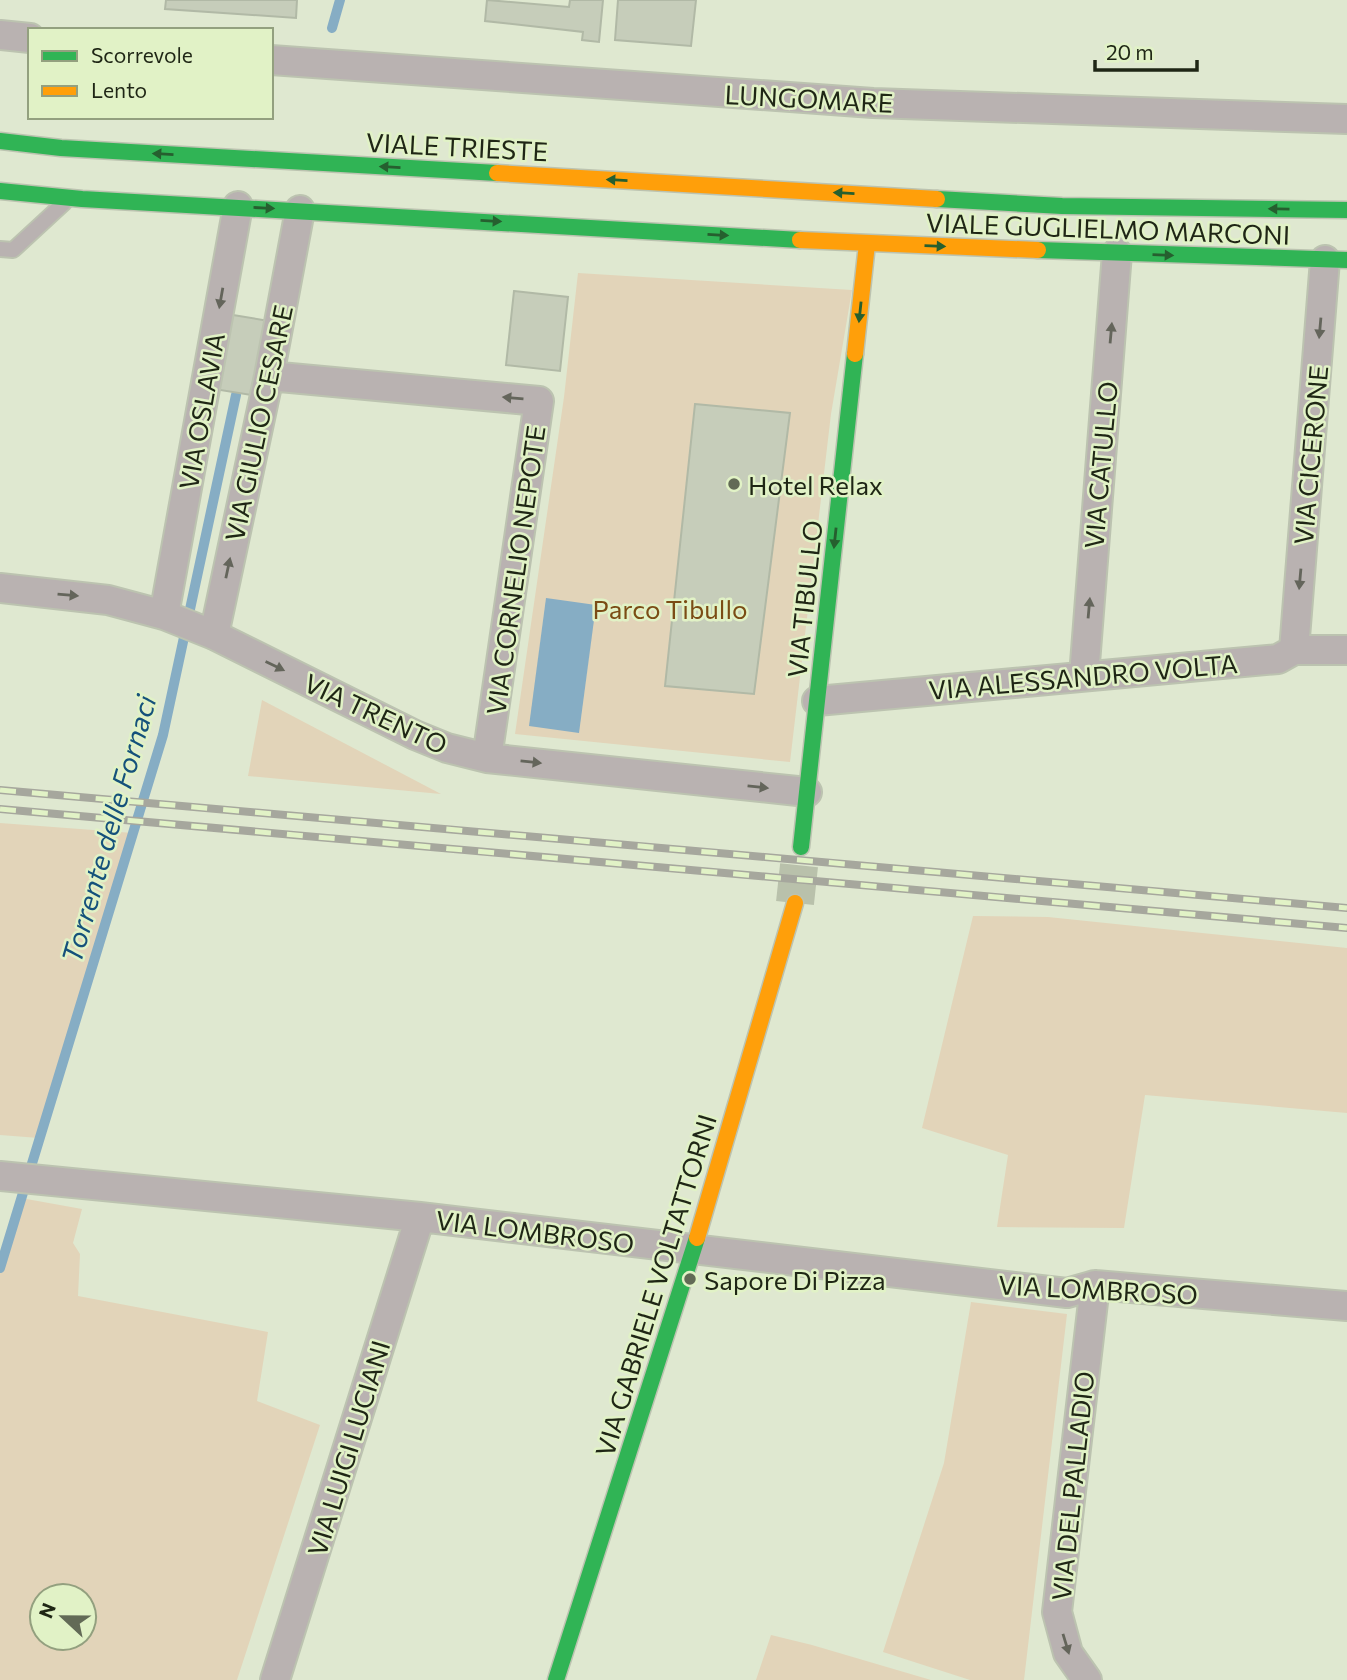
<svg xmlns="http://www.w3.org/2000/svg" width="1347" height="1680" viewBox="0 0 1347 1680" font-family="Commissioner,sans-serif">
	<rect width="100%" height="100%" fill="#dfe8d0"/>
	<!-- green -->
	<path fill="#e2d4b9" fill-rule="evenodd" d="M578,273L852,290L831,414L790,762L515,734L564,397Z
		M262,700L441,794L248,776Z
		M0,823L133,833L39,1138L0,1135Z
		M973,916L1048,917L1347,948V1113L1145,1095L1124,1228L997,1227L1008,1155L922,1128Z
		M21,1198L82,1209L73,1243L80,1254L78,1296L268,1332L257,1401L320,1425L237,1680H0V1268ZM42,1596H84V1638H42Z
		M971,1302L1067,1314L1024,1680H970L883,1652L944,1463Z
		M771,1635L812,1645L931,1680H756Z"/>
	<!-- water -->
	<path fill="#86adc4" d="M546,598L596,605L579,733L529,726Z"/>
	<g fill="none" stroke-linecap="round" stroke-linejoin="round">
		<!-- stream -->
		<path stroke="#86adc4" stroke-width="10" d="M332,28L340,0
			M0,1268L163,735L236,395"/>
	</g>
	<!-- building -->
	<path fill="#c6cdba" stroke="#b1b9a6" stroke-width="2" d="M166,0H297L296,18L165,9Z
		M487,0L569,7L570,0H603L599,42L582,40L583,32L485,21Z
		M618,0H696L691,46L615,40Z
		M514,291L568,297L560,371L506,365Z
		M227,314L269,321L257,396L214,389Z
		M695,404L790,413L754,694L665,686Z"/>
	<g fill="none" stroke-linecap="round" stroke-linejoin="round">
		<!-- secondary-tunnel -->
		<path stroke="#b9c1ab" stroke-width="38" stroke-dasharray="38 19" stroke-linecap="butt" d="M795,903L801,847"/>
		<defs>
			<path id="lane" d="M0,249L13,250L64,203"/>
			<path id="street" d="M0,35L30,38
				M271,60L873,103L1347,119
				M269,376L539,401L487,758
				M0,588L108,600L164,615L214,635L415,735L447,748L487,758L807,792
				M164,615L238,206
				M214,635L269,376L300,210
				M1294,650L1325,260
				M1084,676L1117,253
				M817,701L1278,659L1294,650H1347
				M0,1176L420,1217L1067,1293L1095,1285L1347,1306
				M275,1680L420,1217
				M1087,1680L1068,1653L1057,1612L1095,1285"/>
			<path id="fast" d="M0,141L61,148L497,173
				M0,191L82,199L800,240
				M937,199L1062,206L1347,210
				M1038,250L1347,260
				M801,847L855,354
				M556,1680L697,1238"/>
			<path id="slow" d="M497,173L937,199
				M800,240L1038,250
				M855,354L867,244
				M697,1238L795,903"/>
		</defs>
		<!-- lane casing -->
		<use href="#lane" stroke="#bcc3b0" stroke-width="18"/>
		<!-- street casing -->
		<use href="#street" stroke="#bcc3b0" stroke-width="32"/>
		<!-- fast casing -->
		<use href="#fast" stroke="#bcc3b0" stroke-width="19"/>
		<!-- slow casing -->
		<use href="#slow" stroke="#bcc3b0" stroke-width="19"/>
		<!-- lane -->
		<use href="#lane" stroke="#b9b2b1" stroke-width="14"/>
		<!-- street -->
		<use href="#street" stroke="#b9b2b1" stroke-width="28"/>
		<!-- fast -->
		<use href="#fast" stroke="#30b455" stroke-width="16"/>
		<!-- slow -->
		<use href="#slow" stroke="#ff9f0a" stroke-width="16"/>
		<defs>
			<path id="rail" d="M0,790L1347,908
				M0,809L1347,928"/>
		</defs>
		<!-- rail casing -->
		<use href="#rail" stroke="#a6a79d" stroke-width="8"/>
		<!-- rail -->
		<use href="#rail" stroke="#e1f2c6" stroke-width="5" stroke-dasharray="16" stroke-linecap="butt"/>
	</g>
	<!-- one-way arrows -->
	<defs><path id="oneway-solid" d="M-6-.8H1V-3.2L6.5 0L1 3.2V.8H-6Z" transform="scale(1.75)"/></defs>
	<g fill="#265f2f">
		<use href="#oneway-solid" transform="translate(163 154) rotate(-177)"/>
		<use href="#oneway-solid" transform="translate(390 167) rotate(-177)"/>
		<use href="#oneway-solid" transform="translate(617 180) rotate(-177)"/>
		<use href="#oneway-solid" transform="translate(844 193) rotate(-177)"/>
		<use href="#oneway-solid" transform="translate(264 208) rotate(3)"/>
		<use href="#oneway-solid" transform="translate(1279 209) rotate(-179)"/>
		<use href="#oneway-solid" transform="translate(491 221) rotate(3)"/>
		<use href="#oneway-solid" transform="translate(718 235) rotate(3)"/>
		<use href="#oneway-solid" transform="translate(935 246) rotate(2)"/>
		<use href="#oneway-solid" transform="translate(1163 255) rotate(2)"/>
		<use href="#oneway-solid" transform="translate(860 312) rotate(96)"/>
		<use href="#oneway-solid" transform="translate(835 538) rotate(96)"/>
	</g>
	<g fill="#64655b">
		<use href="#oneway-solid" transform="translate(221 298) rotate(100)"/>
		<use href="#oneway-solid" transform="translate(1320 328) rotate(95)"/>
		<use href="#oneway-solid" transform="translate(1111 333) rotate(-85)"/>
		<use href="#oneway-solid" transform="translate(513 398) rotate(-175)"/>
		<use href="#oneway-solid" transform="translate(228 568) rotate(-78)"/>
		<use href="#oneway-solid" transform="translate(1300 579) rotate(95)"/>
		<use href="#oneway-solid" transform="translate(68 595) rotate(5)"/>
		<use href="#oneway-solid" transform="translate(1089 608) rotate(-85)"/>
		<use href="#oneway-solid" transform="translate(275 666) rotate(26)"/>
		<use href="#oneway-solid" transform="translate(531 762) rotate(6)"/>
		<use href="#oneway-solid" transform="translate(758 787) rotate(6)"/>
		<use href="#oneway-solid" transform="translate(1066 1644) rotate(73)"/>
	</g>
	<!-- markers -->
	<g fill="#626a56" stroke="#e1f2c6" stroke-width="2.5">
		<circle cx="734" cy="484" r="7"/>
		<circle cx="690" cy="1279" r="7"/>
	</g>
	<g text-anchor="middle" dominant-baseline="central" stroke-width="5" stroke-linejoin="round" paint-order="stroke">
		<!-- street labels -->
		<g font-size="26" fill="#1f2615" stroke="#e1f2c6">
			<text transform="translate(809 98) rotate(3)">LUNGOMARE</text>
			<text transform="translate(457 146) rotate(3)">VIALE TRIESTE</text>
			<text transform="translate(1108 228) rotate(2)">VIALE GUGLIELMO MARCONI</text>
			<text transform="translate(201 411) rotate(-80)">VIA OSLAVIA</text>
			<text transform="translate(258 423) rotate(-78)">VIA GIULIO CESARE</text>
			<text transform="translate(1310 455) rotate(-85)">VIA CICERONE</text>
			<text transform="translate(1100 465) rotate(-85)">VIA CATULLO</text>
			<text transform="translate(515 570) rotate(-82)">VIA CORNELIO NEPOTE</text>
			<text transform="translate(804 599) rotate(-84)">VIA TIBULLO</text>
			<text transform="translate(1083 676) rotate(-5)">VIA ALESSANDRO VOLTA</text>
			<text transform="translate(376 713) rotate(25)">VIA TRENTO</text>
			<text transform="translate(535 1231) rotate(7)">VIA LOMBROSO</text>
			<text transform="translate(655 1285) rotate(-73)">VIA GABRIELE VOLTATTORNI</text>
			<text transform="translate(1098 1289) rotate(3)">VIA LOMBROSO</text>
			<text transform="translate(348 1448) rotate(-73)">VIA LUIGI LUCIANI</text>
			<text transform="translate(1072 1486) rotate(-84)">VIA DEL PALLADIO</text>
		</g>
		<!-- poi labels -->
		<g font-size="26" fill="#1f2615" stroke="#e1f2c6" text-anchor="start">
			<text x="748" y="484">Hotel Relax</text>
			<text x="704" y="1279">Sapore Di Pizza</text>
		</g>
		<!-- park labels -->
		<g font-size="26" fill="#7b4c15" stroke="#e1f2c6">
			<text x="670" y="608">Parco Tibullo</text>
		</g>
		<!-- water labels -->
		<g font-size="28" font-style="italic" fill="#15517b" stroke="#e1f2c6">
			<text transform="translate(108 829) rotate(-74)">Torrente delle Fornaci</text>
		</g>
	</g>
	<!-- legend -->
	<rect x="28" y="28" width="245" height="91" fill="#e1f2c6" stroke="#93a07f" stroke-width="2"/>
	<rect x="42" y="51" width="35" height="10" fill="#30b455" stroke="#93a07f" stroke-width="2"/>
	<text x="91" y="63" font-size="21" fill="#1f2615">Scorrevole</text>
	<rect x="42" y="86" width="35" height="10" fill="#ff9f0a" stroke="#93a07f" stroke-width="2"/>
	<text x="91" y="98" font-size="21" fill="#1f2615">Lento</text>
	<!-- north arrow -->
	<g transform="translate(63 1617) rotate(292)"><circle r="33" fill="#e1f2c6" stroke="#93a07f" stroke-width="2"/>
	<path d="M0-5L12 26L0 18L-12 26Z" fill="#626a56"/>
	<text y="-10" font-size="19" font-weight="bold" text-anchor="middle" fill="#1f2615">N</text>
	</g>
	<!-- scale -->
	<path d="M1095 60v10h102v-10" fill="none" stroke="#1f2615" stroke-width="3.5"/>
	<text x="1106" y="60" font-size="21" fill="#1f2615" stroke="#e1f2c6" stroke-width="5" paint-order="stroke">20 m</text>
</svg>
